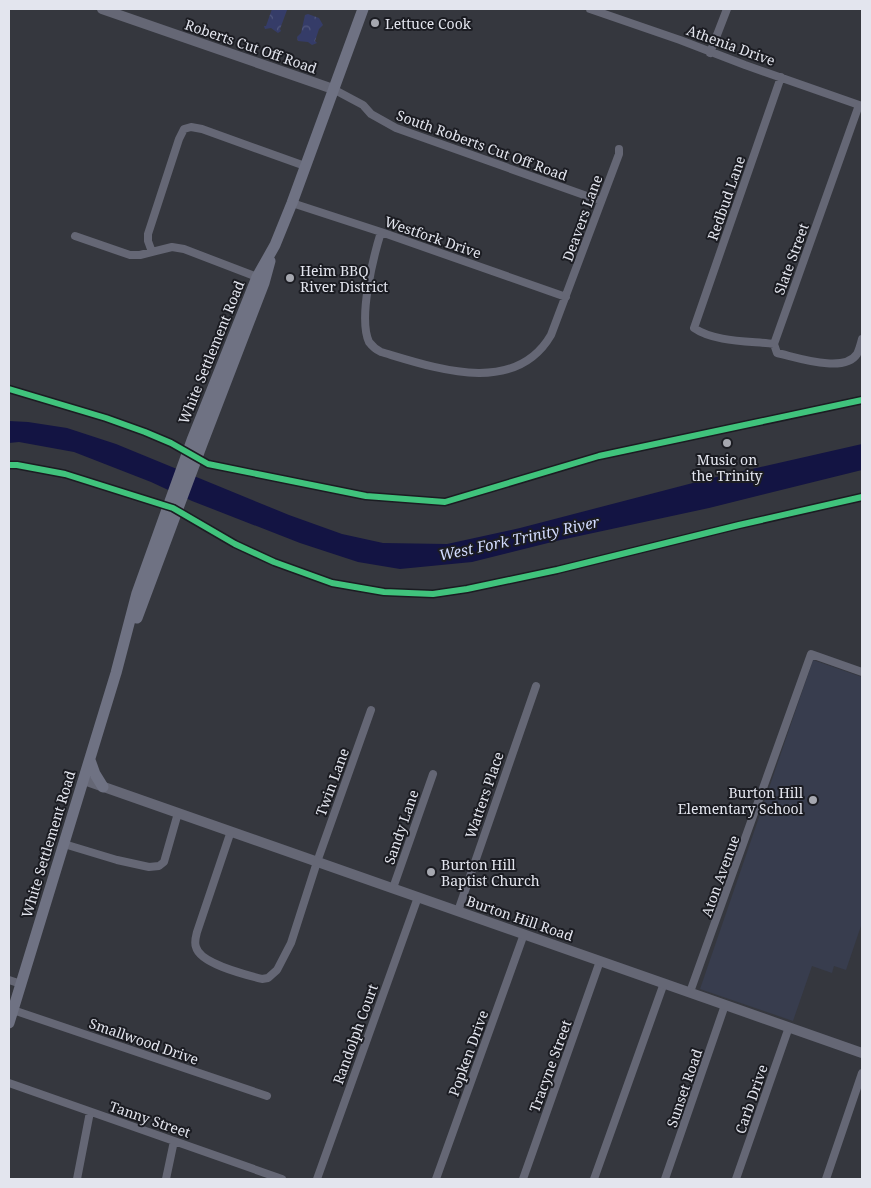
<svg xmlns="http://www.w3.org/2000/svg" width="871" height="1188" viewBox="0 0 871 1188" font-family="'Noto Serif',serif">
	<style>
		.built { fill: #383d4e }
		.forest { fill: url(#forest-crowns) }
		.water { fill: #131443 }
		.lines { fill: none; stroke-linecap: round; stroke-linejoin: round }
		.minor { stroke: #656775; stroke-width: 8 }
		.tertiary { stroke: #656775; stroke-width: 10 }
		.secondary { stroke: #6f7283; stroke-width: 11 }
		.cycleway-casing { stroke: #1b1c22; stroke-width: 9 }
		.cycleway { stroke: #40c37c; stroke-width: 6 }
		.poi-dot { fill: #a6a8b0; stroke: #1b1c22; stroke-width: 2 }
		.labels { text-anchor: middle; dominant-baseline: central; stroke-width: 4; stroke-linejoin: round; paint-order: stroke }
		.poi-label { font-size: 14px; fill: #e3e5ee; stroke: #1b1c22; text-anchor: start }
		.street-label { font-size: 14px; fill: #e3e5ee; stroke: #1b1c22 }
		.water-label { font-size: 15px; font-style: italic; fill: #d2dbfe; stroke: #1b1c22 }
	</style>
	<defs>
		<pattern id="forest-crowns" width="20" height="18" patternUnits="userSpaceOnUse" patternTransform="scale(1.25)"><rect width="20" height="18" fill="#353c68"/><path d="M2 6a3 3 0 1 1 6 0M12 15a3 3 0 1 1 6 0" fill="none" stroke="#52587e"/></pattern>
	</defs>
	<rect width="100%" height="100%" fill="#35373e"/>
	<path class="built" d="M813,660L862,677V923L846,970L834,966L832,973L812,966L793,1021L700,989Z"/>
	<path class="forest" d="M272,9H288L289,10H287L280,29L281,31L278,33L271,28L265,29L264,26H266Z
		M308,14L319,18L323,25L319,29L315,41L317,43L312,45L308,42L298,41L297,37L301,33L305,15Z"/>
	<path class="water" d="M9,421L28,422L67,428L116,444L289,515L342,534L383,543L447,544L520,528L712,478L862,444V470L709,508L556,541L472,562L400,569L358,562L300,543L192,501L151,482L74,452L19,442L9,443Z"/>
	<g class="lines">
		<path class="minor" d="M590,9L680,40L745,65L862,106
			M710,53L727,9
			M781,77L694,328C714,342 749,341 774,344L859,105
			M333,89L363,105L371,114L396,128L601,201
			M292,203L381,232L566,297
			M381,232C373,258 358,318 369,342C372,346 377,350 381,352C435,368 515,397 551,335L619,154V149
			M75,236L130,255H140L172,247L184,249L257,277
			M152,252L148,241V234L179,139L184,129L191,127L202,129L305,166
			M774,344L777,353C796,357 844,374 857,354C859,350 861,343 862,339
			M231,831L197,932C196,936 194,942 196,947C200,964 247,975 262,979L268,978L277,970L291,943L317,862L371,710
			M64,844L117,860L149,867L159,866L164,862L178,813
			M393,888L433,774
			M458,911L536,686
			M9,980L21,984
			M690,992L811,654L862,672
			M13,1010L267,1096
			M9,1083L282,1179
			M77,1179L90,1112
			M166,1179L174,1141
			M317,1179L418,897
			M436,1179L524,934
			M523,1179L600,961
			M594,1179L664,983
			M665,1179L725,1005
			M736,1179L789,1027
			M826,1179L862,1073"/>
		<path class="tertiary" d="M102,9L333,89
			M84,780L862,1053"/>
		<path class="secondary" d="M137,618L202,444L264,283L270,261
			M90,760L95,774L103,787
			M9,1023L116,673L137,593L192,440L257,277L275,245L292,203L363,9"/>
		<defs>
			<path id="cycleway" d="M9,389L106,418L145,432L171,443L208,464L366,496L445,502L599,456L862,400
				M9,465H17L65,474L173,508L235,544L274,562L332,583L384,592L433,594L467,589L557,570L739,525L862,497"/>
		</defs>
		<use href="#cycleway" class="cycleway-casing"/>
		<use href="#cycleway" class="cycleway"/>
	</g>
	<g class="poi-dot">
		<circle cx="375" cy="23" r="5"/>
		<circle cx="290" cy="278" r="5"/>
		<circle cx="727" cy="443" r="5"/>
		<circle cx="813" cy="800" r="5"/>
		<circle cx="431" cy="872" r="5"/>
	</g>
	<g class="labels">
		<g class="poi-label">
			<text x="385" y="23">Lettuce Cook</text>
			<text x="300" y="270">Heim BBQ<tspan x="300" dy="16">River District</tspan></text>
			<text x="727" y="459" text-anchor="middle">Music on<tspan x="727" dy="16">the Trinity</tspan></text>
			<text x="803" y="792" text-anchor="end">Burton Hill<tspan x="803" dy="16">Elementary School</tspan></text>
			<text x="441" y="864">Burton Hill<tspan x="441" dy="16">Baptist Church</tspan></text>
		</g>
		<g class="street-label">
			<text transform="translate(731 45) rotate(20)">Athenia Drive</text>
			<text transform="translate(251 46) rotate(19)">Roberts Cut Off Road</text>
			<text transform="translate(482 145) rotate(20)">South Roberts Cut Off Road</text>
			<text transform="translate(726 198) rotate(-71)">Redbud Lane</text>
			<text transform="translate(582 218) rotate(-70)">Deavers Lane</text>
			<text transform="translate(433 237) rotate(19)">Westfork Drive</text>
			<text transform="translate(791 259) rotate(-70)">Slate Street</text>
			<text transform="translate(211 352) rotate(-68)">White Settlement Road</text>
			<text transform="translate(332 782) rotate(-70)">Twin Lane</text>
			<text transform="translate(484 795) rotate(-71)">Watters Place</text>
			<text transform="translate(401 827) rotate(-71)">Sandy Lane</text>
			<text transform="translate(48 844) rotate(-73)">White Settlement Road</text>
			<text transform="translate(720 876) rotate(-70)">Aton Avenue</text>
			<text transform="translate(520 918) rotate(19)">Burton Hill Road</text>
			<text transform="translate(355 1034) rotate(-70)">Randolph Court</text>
			<text transform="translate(144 1041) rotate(19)">Smallwood Drive</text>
			<text transform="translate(468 1053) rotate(-70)">Popken Drive</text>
			<text transform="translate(550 1066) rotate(-70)">Tracyne Street</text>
			<text transform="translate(684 1088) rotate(-71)">Sunset Road</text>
			<text transform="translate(751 1099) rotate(-71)">Carb Drive</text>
			<text transform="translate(150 1119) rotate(19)">Tanny Street</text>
		</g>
		<g class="water-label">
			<text transform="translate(519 538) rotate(-12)">West Fork Trinity River</text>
		</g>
	</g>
	<rect width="871" height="1188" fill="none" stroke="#e3e5ee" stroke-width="20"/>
</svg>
